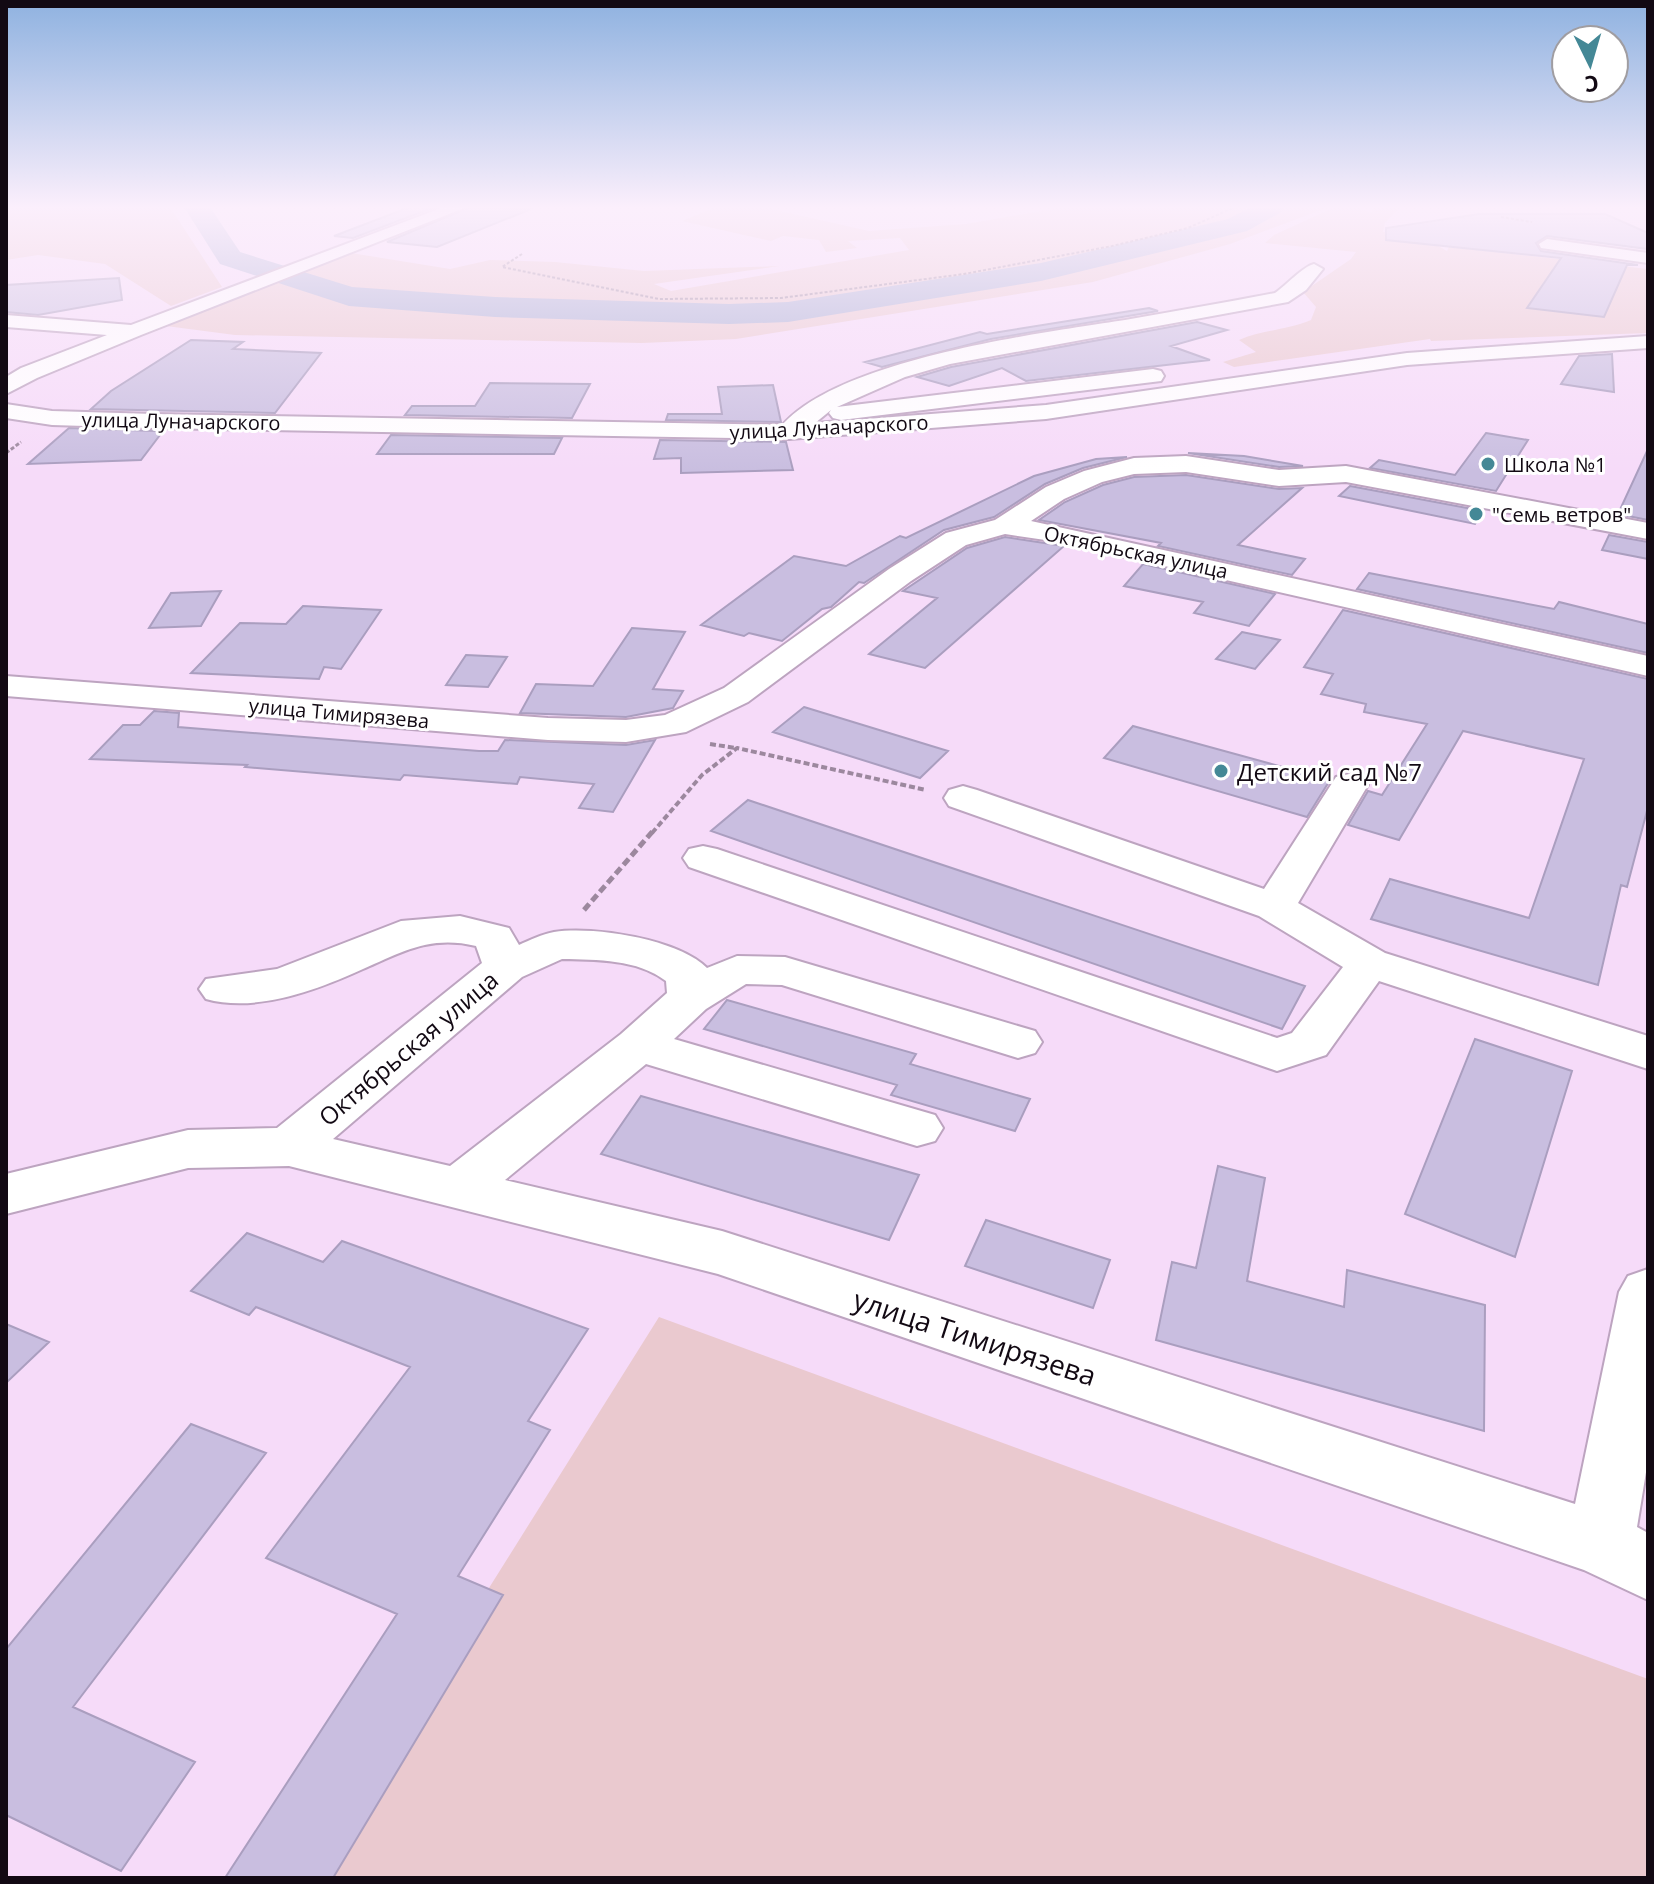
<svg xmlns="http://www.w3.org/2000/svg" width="1654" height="1884" viewBox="0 0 1654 1884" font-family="'Open Sans',sans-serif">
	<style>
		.green { fill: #eac9cf }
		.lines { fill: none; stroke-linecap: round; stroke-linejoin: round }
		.river { fill: #a9aed3; fill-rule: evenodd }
		.building { fill: #c9bee0; stroke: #aa9ebf; stroke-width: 2 }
		.minor-casing { stroke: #bda4c0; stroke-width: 4 }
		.major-casing { stroke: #bda4c0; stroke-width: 4 }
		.path-far3 { stroke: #9c889e; stroke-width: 2; stroke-dasharray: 3 2; stroke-linecap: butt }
		.path-far2 { stroke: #9c889e; stroke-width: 3; stroke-dasharray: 4 2; stroke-linecap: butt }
		.path-far1 { stroke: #9c889e; stroke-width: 4; stroke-dasharray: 6 3; stroke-linecap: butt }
		.path { stroke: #9c889e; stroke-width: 5; stroke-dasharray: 8 4; stroke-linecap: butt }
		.minor { fill: #fff; fill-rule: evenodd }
		.major { fill: #fff; fill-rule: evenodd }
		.poi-dot { fill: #448896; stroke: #fff; stroke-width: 3 }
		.labels { text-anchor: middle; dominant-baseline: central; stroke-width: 6; stroke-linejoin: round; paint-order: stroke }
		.far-street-label { font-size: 20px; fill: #120913; stroke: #fff }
		.far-poi-label { font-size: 20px; fill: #120913; stroke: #fff; text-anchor: start }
		.poi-label { font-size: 24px; fill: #120913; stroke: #fff; text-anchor: start }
		.street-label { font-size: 24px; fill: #120913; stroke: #fff }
		.near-street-label { font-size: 28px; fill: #120913; stroke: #fff }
	</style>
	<rect width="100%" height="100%" fill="#f6dbf9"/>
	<path class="green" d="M6,207H170L222,287L171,306L105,264L38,255L6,260Z
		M716,207H762L869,231L966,224L1065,207H1329L1230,244L1093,282L736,339L642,343L235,335L166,326L351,253L450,269L490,260L555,262L644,271L779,266L654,284L671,291L909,250L900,238L848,241L857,248L826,252L819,240L783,236L771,241L682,221Z
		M1335,207H1359L1370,213L1377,207H1400L1385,223L1383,232L1426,239L1447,251L1449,247L1648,269V333L1431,341L1430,339L1234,367L1223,362L1256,352L1239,340C1262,330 1287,330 1311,320L1316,307L1303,292L1351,259L1356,252L1265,243L1274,235Z
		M659,1317L1648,1679V1878H307Z"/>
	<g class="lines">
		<path class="river" d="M184,207H210L240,252L352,287L495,297L729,304L788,302L1041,263L1228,219L1251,207H1284L1280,213L1247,231L1041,281L788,322L729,324L495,317L349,306L220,264Z"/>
	</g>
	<path class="building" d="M410,207H435L353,238L334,236Z
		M470,207L531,209L437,247L387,242Z
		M1479,214H1605L1648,233V249L1547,236L1536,243L1541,251L1638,265H1627L1604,317L1527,308L1561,258L1386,240V228Z
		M119,278L122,300L38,315L6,312V285Z
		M1149,308L1158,311L991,339L882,367L865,362L980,332L987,334Z
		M1197,322L1227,330L1171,346L1210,360L1026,381L1002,368L949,386L917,377L951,367Z
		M191,340L243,342L233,349L321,353L275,413L91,409L111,391Z
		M1612,354L1614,392L1561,384L1579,356Z
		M490,383L590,384L572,418L405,415L412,406H475Z
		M773,385L781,422L666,420L668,414H722L718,387Z
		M69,428L154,431H163L141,460L28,464Z
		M1486,433L1528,440L1496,491L1370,468L1379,460L1455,475Z
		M391,435L562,438L554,454H377Z
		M660,440L786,442L793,470L681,473V458L654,459Z
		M1648,449V520L1618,514Z
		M1188,453L1244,456L1303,466L1279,467Z
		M1127,457L1083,468L1045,484L994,517L944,530L864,583L859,582L831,607L822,609L782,641L749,633L744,636L701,625L794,556L846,566L900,536L906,538L1034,476L1096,459Z
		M1186,475L1279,489L1302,488L1238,545L1305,559L1292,575L1158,546L1161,543L1039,520L1065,502L1103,485L1134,477Z
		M1350,486L1483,511L1475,524L1339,496Z
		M1609,535L1648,542V559L1602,550Z
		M1005,537L1064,546L925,668L869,654L937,598L903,591L967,548Z
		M1143,564L1275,594L1249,626L1194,613L1203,602L1124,586Z
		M1369,573L1554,609L1559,602L1648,624V653L1357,589Z
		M221,591L201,626L149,628L171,593Z
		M303,606L381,610L341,669L324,667L319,679L191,673L240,623L286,624Z
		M1343,610L1648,679V807L1627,887L1621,885L1598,985L1371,919L1390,879L1529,918L1584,759L1463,731L1399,840L1348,825L1368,791L1382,795L1427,724L1364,712L1366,704L1321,694L1333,674L1304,667Z
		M632,628L685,632L653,689L683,691L673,708L626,717L520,713L536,684L593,686Z
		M1242,632L1280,640L1255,669L1216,659Z
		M466,655L507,657L488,687L446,685Z
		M804,707L948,751L920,778L773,732Z
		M154,711L179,713L178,727L479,751H498L505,740L626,745L655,740L613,812L579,808L594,784L520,777L517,784L404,775L400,780L245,767L247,765L90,759L123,725H140Z
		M1133,726L1330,780L1307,817L1104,758Z
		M748,800L1305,986L1282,1029L711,831Z
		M727,1000L916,1054L910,1064L1030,1099L1015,1131L891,1095L897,1085L704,1029Z
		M1475,1039L1572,1071L1515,1257L1405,1214Z
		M641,1096L919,1175L889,1240L601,1154Z
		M1218,1166L1265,1178L1247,1281L1344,1307L1347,1270L1485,1305L1484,1431L1156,1340L1172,1262L1196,1268Z
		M986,1220L1110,1260L1093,1308L965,1266Z
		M247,1233L323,1262L342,1241L588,1329L528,1421L550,1430L458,1576L503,1595L333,1878H225L397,1614L266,1558L410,1367L256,1307L249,1315L191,1291Z
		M6,1324L49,1342L6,1383Z
		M191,1424L266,1453L73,1707L195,1762L121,1871L6,1815V1649Z"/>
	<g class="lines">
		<defs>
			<path id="minor" d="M1547,239L1648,253V263L1541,248L1539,244Z
				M1314,264L1323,269L1306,290L1288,302L950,364L905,377L837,407L1153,369L1161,371L1164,376L1161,381L841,420L833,418L829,413L831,410L798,437H780L777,432C827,360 1041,333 1125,320C1175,311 1225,303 1275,293C1287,285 1302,267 1314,264Z
				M1186,456L1279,470L1346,466L1648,523V539L1346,482L1279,486L1186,472L1134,474L1102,482L1064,499L1031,521L1648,656V676L1059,542L1005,534L966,545L911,581L748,702L686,732L626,742L548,740L6,696V676L548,718L626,720L665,715L724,688L889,569L946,533L995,520L1046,487L1084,471L1134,458Z
				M1349,774L1362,777L1368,785L1298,903L1385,953L1648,1036V1069L1379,981L1326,1055L1277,1071L689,867L683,858L689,849L703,846L717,849L1277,1038L1292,1033L1343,967L1259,916L949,806L944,798L949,790L963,786L977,790L1264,889L1336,777Z
				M460,916L509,928L519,945C530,940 542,934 554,932C594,926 678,939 707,968L737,956L785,957L1035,1031L1042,1042L1035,1053L1018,1058L782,985L746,984L706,1009L674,1039L935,1115L943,1128L935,1141L917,1146L646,1064L505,1180L722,1231L1575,1504L1619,1292L1628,1276L1648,1269V1460L1637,1527L1648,1533V1600L1584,1570L718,1274L289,1166L188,1168L6,1214V1174L188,1130L277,1128L482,963L476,946C430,935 402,952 363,969C317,990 256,1013 206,999L199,989L206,979L277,969L401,921ZM562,959C598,960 637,959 666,981L667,993L621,1034L450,1166L333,1139L522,977Z"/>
			<path id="major" d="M444,207H467L141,335L37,378L6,394V377L21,368L107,335L6,327V315L131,325Z
				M1648,336V348L1407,365L1046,419L789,439L154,428L52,425L6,418V404L52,411L154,414L789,425L1046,405L1407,353Z"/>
		</defs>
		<use href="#minor" class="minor-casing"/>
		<use href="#major" class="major-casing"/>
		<path class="path-far3" d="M1501,217L1532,222
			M522,254L502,267L659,299L781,298L964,274L1112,246L1188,228L1235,207"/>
		<path class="path-far2" d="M6,453L21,442"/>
		<path class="path-far1" d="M710,744L736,748
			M652,833L702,775L737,748L926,790"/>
		<path class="path" d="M584,910L653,831"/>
		<use href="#minor" class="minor"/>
		<use href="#major" class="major"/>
	</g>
	<linearGradient id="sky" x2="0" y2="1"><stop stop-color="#8fb2e0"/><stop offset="0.44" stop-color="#fbeffc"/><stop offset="1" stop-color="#fbeffc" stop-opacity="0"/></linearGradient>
	<rect width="1654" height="471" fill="url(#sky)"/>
	<g class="poi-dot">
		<circle cx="1488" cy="464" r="8"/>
		<circle cx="1476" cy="514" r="8"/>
		<circle cx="1221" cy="771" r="8"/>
	</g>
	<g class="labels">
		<g class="far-street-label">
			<text transform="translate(181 421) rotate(1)">улица Луначарского</text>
			<text transform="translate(829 427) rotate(-3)">улица Луначарского</text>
			<text transform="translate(1136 552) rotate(12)">Октябрьская улица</text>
			<text transform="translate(339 713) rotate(5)">улица Тимирязева</text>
		</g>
		<g class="far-poi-label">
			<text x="1504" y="464">Школа №1</text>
			<text x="1492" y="514">"Семь ветров"</text>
		</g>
		<g class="poi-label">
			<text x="1237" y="771">Детский сад №7</text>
		</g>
		<g class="street-label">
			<text transform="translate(408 1048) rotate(-40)">Октябрьская улица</text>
		</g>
		<g class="near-street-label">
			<text transform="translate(975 1337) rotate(18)">улица Тимирязева</text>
		</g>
	</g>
	<rect width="1654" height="1884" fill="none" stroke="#120913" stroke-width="16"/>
	<g transform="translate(1590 64) rotate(175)"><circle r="38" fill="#ffffff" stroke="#a09da1" stroke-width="2"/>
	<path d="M0-6L14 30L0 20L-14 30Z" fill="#448896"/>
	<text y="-12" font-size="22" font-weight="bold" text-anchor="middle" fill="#120913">С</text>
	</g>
</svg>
